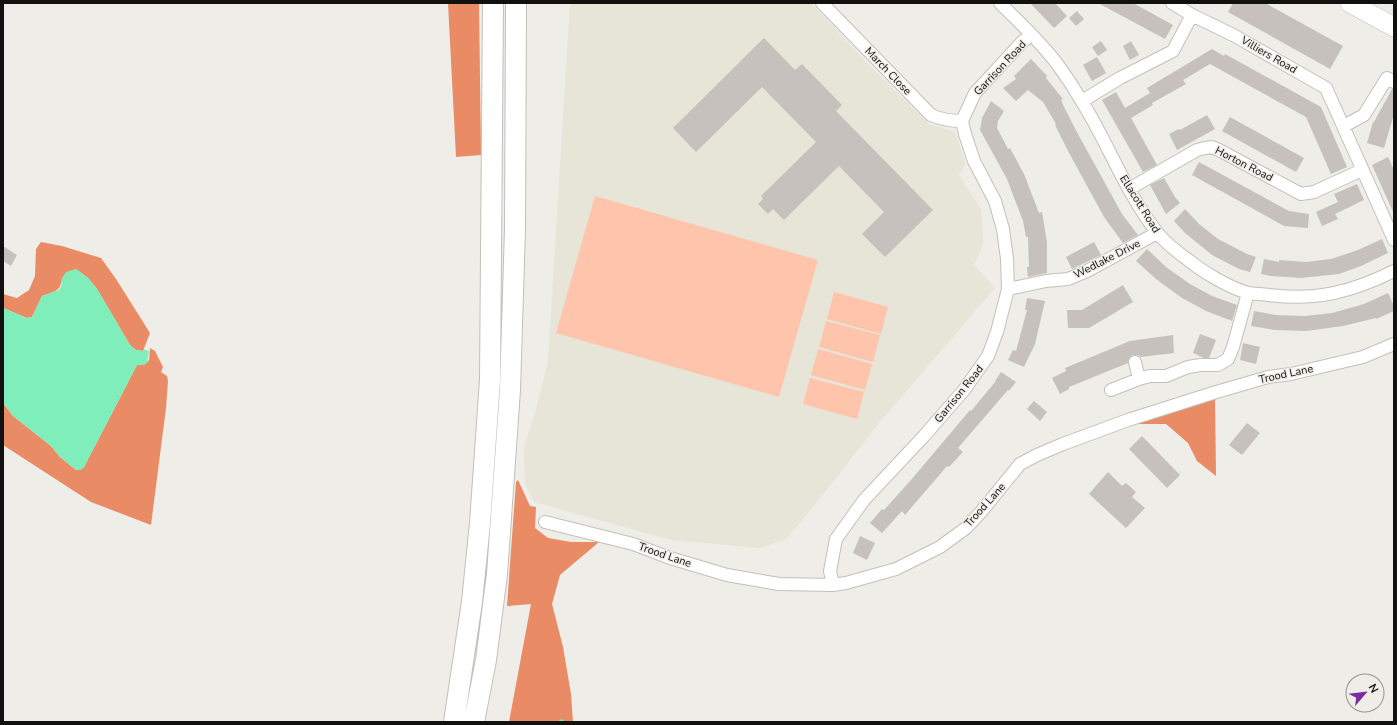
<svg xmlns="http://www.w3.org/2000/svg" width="1397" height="725" viewBox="0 0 1397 725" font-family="'Nunito Sans',sans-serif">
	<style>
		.built { fill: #e6e5d7 }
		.green { fill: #ffc4ac }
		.forest { fill: #e98b64 }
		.water { fill: #80eeba }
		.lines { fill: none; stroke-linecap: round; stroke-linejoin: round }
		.stream { stroke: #80eeba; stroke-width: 3.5 }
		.building { fill: #c6c1bc }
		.minor-casing { stroke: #c1c0ba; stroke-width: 14 }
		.primary-casing { stroke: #c1c0ba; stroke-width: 20 }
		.trunk-casing { stroke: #c1c0ba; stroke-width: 22 }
		.minor { stroke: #fff; stroke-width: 12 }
		.primary { stroke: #fff; stroke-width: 19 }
		.trunk { stroke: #fff; stroke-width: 20 }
		.labels { text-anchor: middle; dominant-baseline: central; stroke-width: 3; stroke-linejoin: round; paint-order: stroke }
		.street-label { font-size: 11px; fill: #11110f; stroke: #eeede7 }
	</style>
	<rect width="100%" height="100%" fill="#eeede7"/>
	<path class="built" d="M570,3H811L870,66L929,124L955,132L966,164L959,175L981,209L983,245L974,265L995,288L874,429L822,496L786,539L760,548L671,540L534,502L525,484L524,447L535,413L548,362Z"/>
	<path class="green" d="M595,196L818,260L779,397L556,333Z
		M834,292L888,307L881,334L827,319Z
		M826,321L880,335L873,362L819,347Z
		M818,349L872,364L865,390L811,375Z
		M810,378L864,392L857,419L803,404Z"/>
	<path class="forest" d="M448,3H479L481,155L456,157Z
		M41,242L62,246L101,258L116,279L150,333L143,351L136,350L130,345L97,289L88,278L76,269L62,278C61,292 53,292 42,296L32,317L27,318L3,308V294L17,298L29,290L35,276L36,249Z
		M150,348L155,351L163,367L161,372L167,376L168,381L166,408L151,525L91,502L3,445V403L13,416L51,446L60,457L76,470H80L84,467L137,365H144L149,360Z
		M1215,398L1216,476L1197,461L1188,443L1166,424H1135Z
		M518,480L530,506L536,507L535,528L548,538L571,542H599L560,575L552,604L563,647L571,694L573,722H509L531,604L507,606L516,482Z"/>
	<path class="water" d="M76,269L88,278L97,289L130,345L136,350L143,351V349L149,351L147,363L144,365H137L84,467L80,470H76L60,457L51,446L13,416L3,403V308L27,318L32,317L42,296L59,290L62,284V278L66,272Z"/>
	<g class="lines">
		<path class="stream" d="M561,721L563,722"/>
	</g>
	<path class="building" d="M1030,3H1055L1067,16L1054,28Z
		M1098,3H1133L1173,25L1165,39Z
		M1233,3H1265L1343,46L1330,69L1228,12Z
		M1077,11L1084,19L1076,26L1069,18Z
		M764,38L795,70L802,64L842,105L836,111L933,210L885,257L862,234L884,212L839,166L784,220L773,209L768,214L758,204L763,199L761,196L816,142L762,87L696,152L673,128Z
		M1101,41L1107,50L1098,56L1092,47Z
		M1131,41L1139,55L1130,60L1123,46Z
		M1212,49L1224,56L1225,54L1321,107L1347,167L1331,174L1306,117L1210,64L1183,80L1186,84L1152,103L1153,105L1131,118L1157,165L1143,172L1102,100L1116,92L1125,108L1150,93L1147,88Z
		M1097,57L1106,73L1092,81L1083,65Z
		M1031,59L1047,76L1046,78L1063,99L1061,100L1064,107L1079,136L1122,214L1138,235L1123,243L1104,217L1068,151L1055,125L1056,124L1043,102L1028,90L1016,101L1003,88L1016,79L1014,76Z
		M1392,89H1394V114L1384,148L1367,143L1373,122H1374Z
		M991,101L1004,111L998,121L997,128L1008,149L1010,148L1024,174L1039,213L1042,212L1047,242V273L1028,277L1027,267H1029L1028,237H1026L1023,221L1007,179L980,130L982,118Z
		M1207,115L1215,129L1177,150L1169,134L1179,129L1180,130Z
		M1230,117L1304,158L1296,172L1222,131Z
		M1388,157L1394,170V214L1372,165Z
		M1199,162L1289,211L1309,214L1308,228L1284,226L1192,175Z
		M1164,178L1175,197L1180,203L1166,214L1150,185Z
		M1357,184L1364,200L1335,214L1338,219L1322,226L1316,212L1338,202L1334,194Z
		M1185,209L1199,224L1218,239L1247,254L1256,257L1250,272L1239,269L1212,255L1185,233L1174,221Z
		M1382,239L1388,253L1361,266L1339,274L1301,278L1271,276L1261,274L1264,259L1279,262V260L1306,262L1331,259L1358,250Z
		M1094,242L1101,255L1072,269L1066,257Z
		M3,246L17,255L11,266L3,261Z
		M1147,249L1166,267L1190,284L1212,296L1237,305L1232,321L1206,311L1182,298L1156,279L1136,261Z
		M1123,285L1133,302L1089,328H1068L1067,310H1082Z
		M1388,293L1394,306V311L1376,319V318L1343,326L1306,331L1275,330L1251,326L1254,311L1276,315L1305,316L1332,313L1364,304Z
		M1027,298L1045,301L1035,344L1024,367L1008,360L1013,350L1016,351L1027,310H1025Z
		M1200,334L1216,340L1209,358H1204L1193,353Z
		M1173,335L1174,353L1141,357L1138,355H1133L1130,357L1128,363L1069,387V389L1060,394L1052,378L1066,371L1065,368L1130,341Z
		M1243,343L1260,347L1256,364L1240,360Z
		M1001,372L1016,382L1009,391L1008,390L958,448L963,452L949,467L947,466L905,515L902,511L882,533L870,523L882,509L884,510L911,480L970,410L971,411L996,381H995Z
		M1034,401L1047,412L1040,421L1027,409Z
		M1247,423L1260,433L1242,455L1229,445Z
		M1142,436L1180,475L1167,488L1129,449Z
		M1108,472L1122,486L1126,483L1136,492L1132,497L1145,508L1126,528L1089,494Z
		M860,536L875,543L867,560L853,553Z"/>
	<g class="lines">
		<defs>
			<path id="minor" d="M822,3L931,115C942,120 951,121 962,121
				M1000,3C1020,23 1041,42 1058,65C1066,76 1074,88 1081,100C1108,143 1125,191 1156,231C1164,242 1176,251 1187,259C1203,272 1228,287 1248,293C1254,294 1262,294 1269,295C1316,301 1352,292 1394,271
				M1172,3L1192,15
				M1082,101L1120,78L1173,51L1192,15L1235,36L1326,88L1394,240
				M1344,126L1364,115L1387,78L1394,82
				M1129,189L1197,150L1205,148L1212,147L1219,150L1301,194L1314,192L1362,170
				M1008,289L1046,281L1068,279L1087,271L1157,233
				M1135,362L1139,379
				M1111,390L1139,379L1150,376H1166L1188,367L1201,365H1218L1228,359L1233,347L1248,293
				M545,522L633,544L670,558L727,575L779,584L833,585L846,583L896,569L940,547L966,528L981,512L1020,464L1037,455L1063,444L1128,420L1213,393L1268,377L1291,374L1363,357L1394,344
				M833,585L830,571L836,539L864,500L924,436L964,390L988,356L997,332L1008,289L1007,259L1003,229L995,201L974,161L965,134L962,121L975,93L1022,42L1031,35"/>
			<path id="primary" d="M1350,3L1394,27"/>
			<path id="trunk" d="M454,722L472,602L480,523L490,380L493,3
				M474,722L486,660L497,574L510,390L515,229L516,3"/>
		</defs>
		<use href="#minor" class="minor-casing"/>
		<use href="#primary" class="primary-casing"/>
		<use href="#trunk" class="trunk-casing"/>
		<use href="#minor" class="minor"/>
		<use href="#primary" class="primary"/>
		<use href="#trunk" class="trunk"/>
	</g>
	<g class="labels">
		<g class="street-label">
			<text transform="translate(1269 55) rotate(30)">Villiers Road</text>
			<text transform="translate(1000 68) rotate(-47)">Garrison Road</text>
			<text transform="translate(888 71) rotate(46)">March Close</text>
			<text transform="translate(1244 164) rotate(27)">Horton Road</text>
			<text transform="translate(1140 204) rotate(58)">Ellacott Road</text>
			<text transform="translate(1107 259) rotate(-27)">Wedlake Drive</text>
			<text transform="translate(1286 374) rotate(-12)">Trood Lane</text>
			<text transform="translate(959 394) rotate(-51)">Garrison Road</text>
			<text transform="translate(985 505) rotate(-48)">Trood Lane</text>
			<text transform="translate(665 555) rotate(19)">Trood Lane</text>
		</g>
	</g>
	<rect width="1397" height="725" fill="none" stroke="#11110f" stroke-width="8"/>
	<g transform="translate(1365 693) rotate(62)"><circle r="19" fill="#eeede7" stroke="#969591"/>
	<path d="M0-3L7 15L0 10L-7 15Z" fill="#7c2d9e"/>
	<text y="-6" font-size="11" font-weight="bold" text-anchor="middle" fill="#11110f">N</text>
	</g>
</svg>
